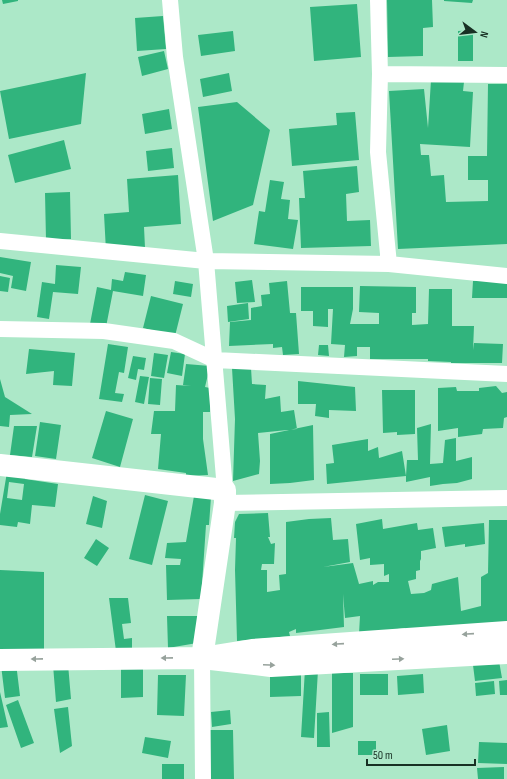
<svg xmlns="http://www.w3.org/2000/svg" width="507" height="779" viewBox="0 0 507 779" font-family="'Sofia Sans Condensed',sans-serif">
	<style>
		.building { fill: #31b47d; fill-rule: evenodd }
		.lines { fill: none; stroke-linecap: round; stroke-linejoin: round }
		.street { stroke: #fff; stroke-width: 16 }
		.secondary { stroke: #fff; stroke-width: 22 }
		.oneway { fill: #97a29c }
	</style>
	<rect width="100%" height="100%" fill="#ace8c8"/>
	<path class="building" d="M2,0H18V1L3,4Z
		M387,0H432L433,27L423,28V56L388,57Z
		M444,0H473L472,3L444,1Z
		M357,4L361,57L314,61L310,7Z
		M163,16L166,49L137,51L135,18Z
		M473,30V61H458V31Z
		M233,31L235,51L201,56L198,35Z
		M164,51L168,69L142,76L138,57Z
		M86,73L81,124L9,139L0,91Z
		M229,73L232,91L203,97L200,79Z
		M431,80L464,82L463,91L473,92L470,147L420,144L421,155H429L431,176L444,175L446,202L488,201V180H468V156H487L488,84H507V244L398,249L389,91L424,89L428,128Z
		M237,102L270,130L253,205L213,221L198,107Z
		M169,109L172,129L145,134L142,114Z
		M355,112L359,160L292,166L289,129L337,125L336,113Z
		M64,140L71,169L15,183L8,155Z
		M172,148L174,168L148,171L146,151Z
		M357,166L359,192L346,194L347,221L370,220L371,246L301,248L299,198H305L303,171Z
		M178,175L181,224L144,227L145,248L106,251L104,214L129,212L127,179Z
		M270,180L284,182L281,199L290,200L288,219L298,220L293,249L254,244L259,211L265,212Z
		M70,192L71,239L46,240L45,193Z
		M0,257L31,262L26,291L11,288L13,276L0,273Z
		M56,265L81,267L78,294L53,292L49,319L37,317L42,282L55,284Z
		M125,272L146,275L143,296L113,291L106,327L90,324L97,287L111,290L112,279L123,281Z
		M0,276L10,278L8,292L0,291Z
		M252,280L255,302L237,303L235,282Z
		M175,281L193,284L191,297L173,294Z
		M287,281L290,313H296L299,354L283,355L282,347L273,348V344L229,346L230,322L251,320V308L262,306L261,295L270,294L269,283Z
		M473,281H507V298H472Z
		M360,286L416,287V313H412V325L428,324L429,289H452V326H474L473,350L474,343L503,344L502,363H451V362L428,361V359H370V347H357V356L344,357L345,345L331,344L333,309H328V327L313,326V311H301V287H353V309L350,324H379V313L359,312Z
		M151,296L183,304L175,336L143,328Z
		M248,303L249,319L228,322L227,306Z
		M108,344L128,347L124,373L119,372L115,393L124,394L122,402L99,399Z
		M319,345H328L329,356L318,355Z
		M29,349L75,353L72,386L53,385L54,371L26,374Z
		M171,352L185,354L182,376L167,373Z
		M154,353L168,355L164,378L151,376Z
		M133,356L146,358L144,370L138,369L136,380L128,378Z
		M186,364L210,366L205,387L210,388V412H203V439L208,475L186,476V473L158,469L161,434H151L154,411H175L176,385L191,386L183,385Z
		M232,368H251L252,384L266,385L265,399L280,396L281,412L294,410L297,429L258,433L260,461L259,474L233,481L235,419Z
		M140,376L149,377L144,404L135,402Z
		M150,378L162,379L160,405L148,404Z
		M0,379L5,397L32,414L10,415L9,427L0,426Z
		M298,381L355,387L356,411L329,410V418L315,416L316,404H298Z
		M496,386L502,393L507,392V417L504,418L503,428L483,429L482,434L458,437V428L438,431V388L456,387L457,391H479V388Z
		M382,390H415V434L397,435V432L383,433Z
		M106,411L133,419L120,467L92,458Z
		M40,422L61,425L56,459L35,456Z
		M431,424L430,464L443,463L445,440L456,438V461L472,457V479L457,483L443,484L430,486V477L406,482V476L327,484L326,464L334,463L332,445L368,439V451L378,447L379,458L402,451L406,476L407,460H418L417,428Z
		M313,425L314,480L290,483L270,484V434Z
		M14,426H37L32,457L10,455Z
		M7,472L25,475V479L58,484L55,507L32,505L30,524L18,522L17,527L0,525V514ZM9,482L24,484L22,500L7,498Z
		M145,495L168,501L152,565L129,559Z
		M93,496L107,501L102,528L86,524Z
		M194,496L211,497L209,525H206L201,599L167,600L166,565H180L181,559L165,558L167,543L186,542Z
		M268,513L270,537H268L271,544L275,543L274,564H262L261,570H267V592L280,590L279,575L286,574V522L309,519L331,518L333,540L348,539L350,562L323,567L353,563L359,584L373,581V585L378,582H389V574L384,576V564L370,565V558L360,560L356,524L382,519L383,529L417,523L418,530L433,528L436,548L421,551V559L420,561V570L416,571V579L408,581L411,594L424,593L431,590L432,584L458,577L461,611L481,606V577L488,573L489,520H507V622L406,632L405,628L359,634L360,616L345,618L343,594L344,627L296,633V629L289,632L290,636L237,641L235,570L236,538H234L235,522L239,514Z
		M484,523L485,544L465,547V544L445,547L442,527Z
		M96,539L109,548L97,566L84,558Z
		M0,570L44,572V652H0Z
		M109,598H128L131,623L122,624L124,639L132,638V649L116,651Z
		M167,616H199L197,643L168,648Z
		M499,661L502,678L475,681L473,665Z
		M16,663L20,696L5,698L1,665Z
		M68,664L71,699L56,702L53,665Z
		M121,667H143V697L121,698Z
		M301,669V696L270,697V670Z
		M305,669L318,670L314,738L301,737Z
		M332,673H353V727L332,733Z
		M360,674H388V695H360Z
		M423,674L424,693L398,695L397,676Z
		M158,675H186L184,716L157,715Z
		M507,680V695H500L499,681Z
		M494,681L495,694L476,696L475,683Z
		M0,692L8,727L0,728Z
		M18,700L34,743L21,748L6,705Z
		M68,707L72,746L60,753L54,709Z
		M230,710L231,724L212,727L211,712Z
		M329,712L330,747H317V713Z
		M447,725L450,751L426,755L422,729Z
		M206,730H233L234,779H207Z
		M145,737L171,741L168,758L142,753Z
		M358,741H376V755H358Z
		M479,742L507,743V764L478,763Z
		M162,764H184V779H162Z
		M504,767V779H478L477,768Z"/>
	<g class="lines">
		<path class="street" d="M170,0L175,57L206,261L225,490
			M378,0L380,74L378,152L389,264
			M380,74L507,75
			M0,241L206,261L389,264L507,276
			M0,329L104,331L174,341L215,360L507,374
			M225,503L507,498
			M202,658L203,779"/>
		<path class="secondary" d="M0,465L225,490V503L202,658L271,666L507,653
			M0,660L202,658L252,650L507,632"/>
	</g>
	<defs><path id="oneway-solid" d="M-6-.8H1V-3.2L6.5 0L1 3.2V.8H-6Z"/></defs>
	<g class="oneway">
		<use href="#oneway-solid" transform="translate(468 634) rotate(176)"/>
		<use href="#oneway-solid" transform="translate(338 644) rotate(176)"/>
		<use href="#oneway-solid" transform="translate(167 658) rotate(179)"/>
		<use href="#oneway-solid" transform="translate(37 659) rotate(179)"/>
		<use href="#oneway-solid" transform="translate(398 659) rotate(-3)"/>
		<use href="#oneway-solid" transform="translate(269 665) rotate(3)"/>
	</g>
	<g transform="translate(475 32) rotate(105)" stroke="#ace8c8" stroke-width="3" paint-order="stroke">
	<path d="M0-3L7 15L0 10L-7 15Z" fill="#183024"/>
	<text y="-6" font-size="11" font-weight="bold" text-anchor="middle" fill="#183024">N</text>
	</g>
	<path d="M367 759v6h108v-6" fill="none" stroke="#183024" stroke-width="2"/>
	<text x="373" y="759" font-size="12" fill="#183024" stroke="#ace8c8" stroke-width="3" paint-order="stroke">50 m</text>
</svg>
